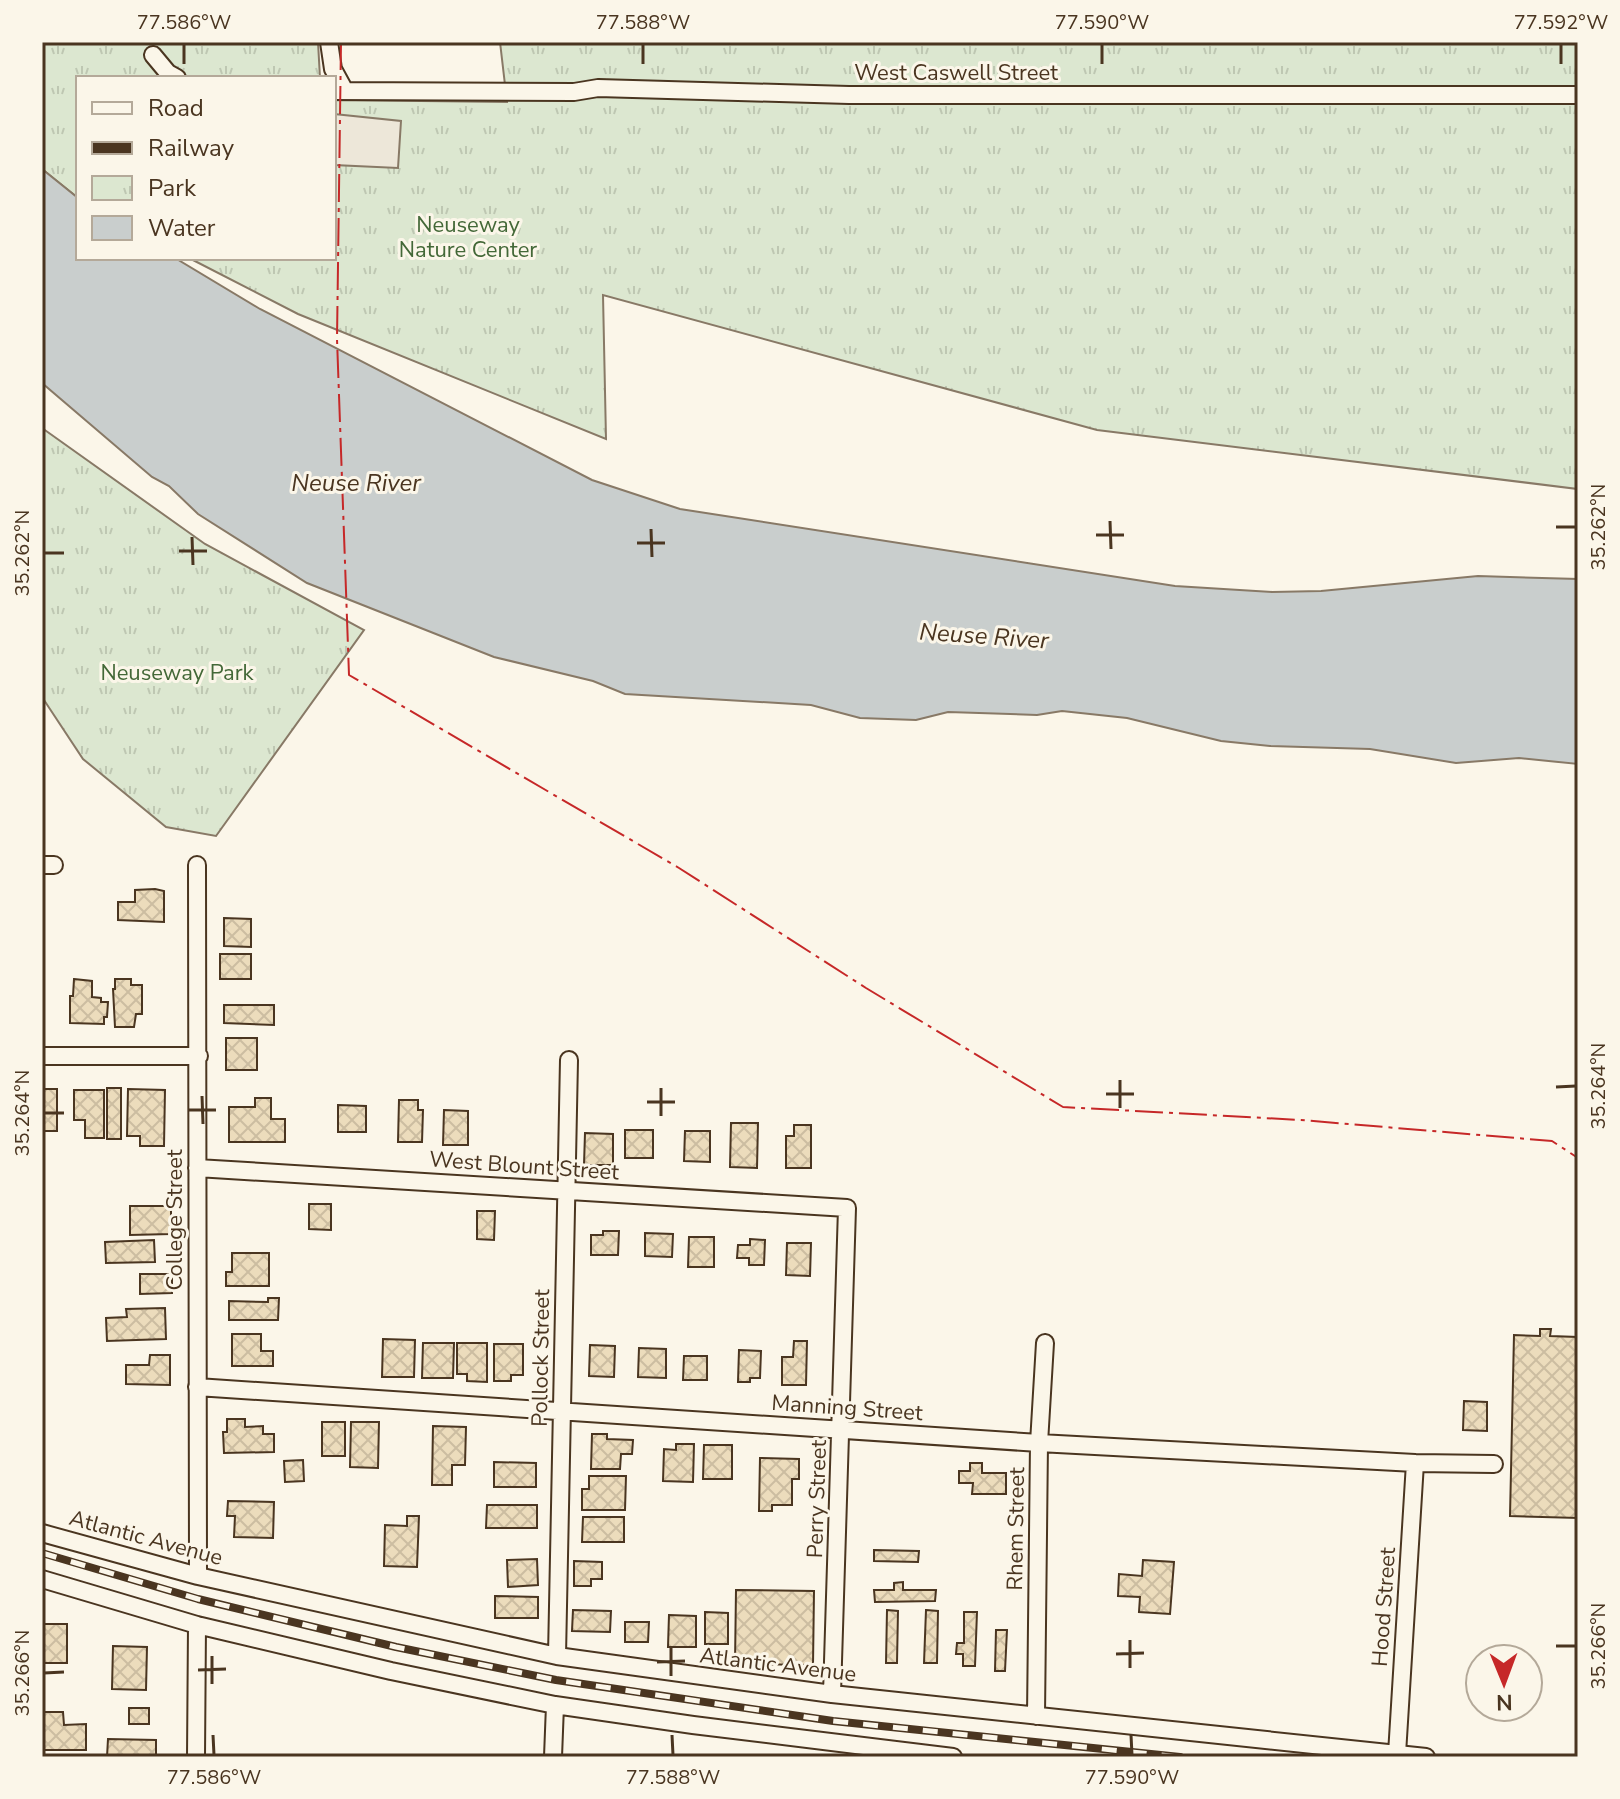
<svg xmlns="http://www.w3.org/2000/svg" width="1620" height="1799" viewBox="0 0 1620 1799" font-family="'Nunito Sans',sans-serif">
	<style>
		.park { fill: url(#park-tufts); stroke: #887966; stroke-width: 2 }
		.parking { fill: #ede7d9; stroke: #887966; stroke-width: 2 }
		.water { fill: #c9cecd; stroke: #887966; stroke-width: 2 }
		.building { fill: url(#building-cross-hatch); stroke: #4a3520; stroke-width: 2 }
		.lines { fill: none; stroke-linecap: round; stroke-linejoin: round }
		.street-casing { stroke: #4a3520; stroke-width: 20 }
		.street { stroke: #fbf6e9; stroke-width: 16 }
		.rail-casing { stroke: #4a3520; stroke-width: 8 }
		.rail { stroke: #fbf6e9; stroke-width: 5; stroke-dasharray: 15; stroke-linecap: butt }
		.power { stroke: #c62828; stroke-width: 2; stroke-dasharray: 28 6 4 6; stroke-linecap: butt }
		.ticks { fill: none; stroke: #4a3520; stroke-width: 3 }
		.labels { text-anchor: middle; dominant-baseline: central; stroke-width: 6; stroke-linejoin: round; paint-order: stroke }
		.street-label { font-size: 22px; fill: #4a3520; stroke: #fbf6e9 }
		.park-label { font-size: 22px; fill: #436837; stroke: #fbf6e9 }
		.water-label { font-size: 24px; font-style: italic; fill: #4a3520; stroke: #fbf6e9 }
		.neatline { fill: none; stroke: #4a3520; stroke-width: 3 }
		.ticks-label { font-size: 20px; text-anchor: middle; fill: #4a3520 }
	</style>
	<defs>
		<pattern id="park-tufts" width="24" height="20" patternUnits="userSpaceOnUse" patternTransform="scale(2)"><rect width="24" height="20" fill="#dce7d0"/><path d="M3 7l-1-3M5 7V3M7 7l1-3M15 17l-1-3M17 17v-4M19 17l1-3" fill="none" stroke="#bec7b2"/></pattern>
		<pattern id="building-cross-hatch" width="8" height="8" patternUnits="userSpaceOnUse" patternTransform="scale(2)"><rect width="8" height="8" fill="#ecdcbc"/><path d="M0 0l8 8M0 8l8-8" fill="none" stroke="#ccbda1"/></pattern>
	</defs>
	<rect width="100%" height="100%" fill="#fbf6e9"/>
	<path class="park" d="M42,42H318L320,78H78V198L42,169Z
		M500,42H1578V489L1097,430L603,295L606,439L298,314L189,258H334V100L507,102Z
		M42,428L205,544L364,630L216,836L166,827L83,759L42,697Z"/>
	<path class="parking" d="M334,114L401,121L398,168L334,165Z"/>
	<path class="water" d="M42,169L78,198V258H175L260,309L592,480L680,509L1175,586L1272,592L1321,591L1478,576L1578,579V764L1519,758L1456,763L1370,749L1270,746L1221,741L1127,718L1062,711L1037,715L948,712L916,720L860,718L811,705L625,694L593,681L494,657L307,583L198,514L169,486L152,477L42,383Z"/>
	<path class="building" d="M155,889L164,891V922L118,920V902H135V890Z
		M224,918L251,919V947L224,946Z
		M220,954H251V979H220Z
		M74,979L92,981V997L101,998V1002H108L107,1017H104V1024L70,1023V996H73Z
		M115,979H131V985H142V1014H136L134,1027H115L113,989H115Z
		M224,1005H274V1025L224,1023Z
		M226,1038H257V1070H226Z
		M107,1088H121V1139H107Z
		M42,1089H57V1131H42Z
		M128,1089L165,1090L164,1146H140V1136H127Z
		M74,1090H104V1138H85V1120H74Z
		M255,1098H271V1119H285V1142H229V1107H255Z
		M399,1100H418V1110H423L422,1142H398Z
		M338,1105L366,1106V1132H338Z
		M444,1110L468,1111V1145H443Z
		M731,1123H758L757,1168L730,1167Z
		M794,1125H811V1168H786V1136H794Z
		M625,1130H653V1158H625Z
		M685,1131H710V1162L684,1161Z
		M585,1133L613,1134V1165H584Z
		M309,1204H331V1230L309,1229Z
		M130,1206H171V1234L130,1235Z
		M477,1211H495L494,1240L477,1239Z
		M603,1231H619L618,1255H591V1235H603Z
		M645,1233L673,1234L672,1257L645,1256Z
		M689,1237H714V1267H688Z
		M750,1239L765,1240L764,1265H749V1258H737L738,1245H750Z
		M154,1240L155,1262L106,1263L105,1242Z
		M787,1243H811L810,1276L786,1275Z
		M232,1253H269V1286H226V1272H232Z
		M140,1274H172V1293L140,1294Z
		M268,1298H279L278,1320H229V1301L268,1302Z
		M165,1308L166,1339L107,1341L106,1318L127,1317L126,1309Z
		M1540,1329H1551L1550,1336L1578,1337V1518L1510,1516L1514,1335L1540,1336Z
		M232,1334H261V1351H273V1366H232Z
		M383,1339L415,1340L414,1377H382Z
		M794,1341H807L806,1385H782V1357H793Z
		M423,1343H454L453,1378H422Z
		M457,1343H487V1382L467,1381V1374H457Z
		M494,1344H523V1375H511V1381H494Z
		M590,1345L615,1346L614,1377L589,1376Z
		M639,1348L666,1349V1378L638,1377Z
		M739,1350L761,1351L760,1378H750V1382H738Z
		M150,1355H170V1385L126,1384V1365H149Z
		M684,1356H707V1380H683Z
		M1464,1401L1487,1402V1431L1463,1430Z
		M227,1419H245V1427L263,1426V1434H274V1452L224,1453L223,1432H227Z
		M322,1422H345V1456H322Z
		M351,1422H379L378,1468L350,1467Z
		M433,1426L466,1427L465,1465H452V1485H432Z
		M592,1434H607V1439L633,1440L632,1454H621L620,1469H591Z
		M676,1444H694L693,1482L663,1481L664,1449L676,1450Z
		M704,1445H732V1479H703Z
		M760,1458L799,1459V1479H792V1505H772V1511H759Z
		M303,1460L304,1481L285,1482L284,1461Z
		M494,1462L536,1463V1487H494Z
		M970,1463H982V1473H1006V1494H972L973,1483H959V1471H970Z
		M589,1476H626L625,1510H582V1489H589Z
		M228,1501L274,1502L273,1538L234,1537L235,1516H227Z
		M487,1505H537V1528H486Z
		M407,1516H419L417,1567L384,1566L385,1525L407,1526Z
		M583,1517H624V1542H582Z
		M874,1550L919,1551L918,1562L874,1561Z
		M537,1559L538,1585L508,1587L507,1560Z
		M1143,1560L1174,1562L1170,1614L1139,1612L1140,1597L1118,1596L1119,1574L1142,1576Z
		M574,1561L602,1562V1579H591V1586H574Z
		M903,1582V1590H936L935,1601L875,1602L874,1590H894V1583Z
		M736,1590L814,1591L813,1665L735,1664Z
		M495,1596L538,1597V1618H495Z
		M573,1610L611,1611L610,1632L572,1631Z
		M887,1610L898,1611L897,1663H886Z
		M926,1610L938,1611L937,1663H924Z
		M705,1612L728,1613V1644H705Z
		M964,1612H977L975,1666H963V1654H956L957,1643H964Z
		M669,1615L696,1616V1647H668Z
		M625,1622H649L648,1642H625Z
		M42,1624H67V1663H42Z
		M996,1630H1007L1005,1671H995Z
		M113,1646L147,1647L146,1690L112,1689Z
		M129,1708H149V1724H129Z
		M42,1712H63L64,1725L86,1724V1750H42Z
		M108,1739L156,1740V1757H107Z"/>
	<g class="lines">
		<defs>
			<path id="street" d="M329,42L333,69L345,91
				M153,55L168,73L177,78
				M334,91L574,92L598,88L849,95H1578
				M42,865H54
				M197,865L198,1576
				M42,1056H199
				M197,1168L847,1208L832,1694
				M197,1387L1039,1443L1415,1463L1494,1464
				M42,1533L198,1576L557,1656L832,1694L1426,1757
				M42,1579L197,1625L391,1671L555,1705L693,1725L953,1757
				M557,1656L569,1060
				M1036,1716L1039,1443L1045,1343
				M1397,1754L1415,1463
				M196,1757L197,1625
				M553,1757L555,1705"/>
		</defs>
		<use href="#street" class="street-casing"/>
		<use href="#street" class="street"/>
		<defs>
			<path id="rail" d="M42,1553L198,1599L396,1647L556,1680L833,1721L1180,1757"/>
		</defs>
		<use href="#rail" class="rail-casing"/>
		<use href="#rail" class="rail"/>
		<path class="power" d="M341,42L337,339L349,675L679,868L866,988L1063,1107L1301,1120L1552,1141L1578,1158"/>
	</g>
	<path class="ticks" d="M184,44V64M643,44V64M1102,44V64M1561,44V64M1110,521L1111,549M1556,527H1576M651,529L652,557M1096,535H1124M192,537L193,565M637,543H665M179,551H207M44,553H64M1120,1080V1108M1556,1087L1576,1086M661,1088V1116M1106,1094H1134M202,1096L203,1124M647,1102H675M188,1110H216M44,1113H64M1130,1640V1668M1556,1646H1576M671,1648V1676M1116,1654L1144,1653M212,1656V1684M657,1662L685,1661M198,1670L226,1669M44,1673L64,1672M213,1735L214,1755M672,1735L673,1755M1131,1735L1132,1755"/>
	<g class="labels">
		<g class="street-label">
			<text x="956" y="73">West Caswell Street</text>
			<text transform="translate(524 1166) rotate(4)">West Blount Street</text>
			<text transform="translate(175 1220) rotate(-90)">College Street</text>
			<text transform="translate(541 1358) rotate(-89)">Pollock Street</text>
			<text transform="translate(847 1408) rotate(4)">Manning Street</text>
			<text transform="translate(817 1499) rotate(-88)">Perry Street</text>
			<text transform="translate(1016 1529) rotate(-89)">Rhem Street</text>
			<text transform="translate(146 1538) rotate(15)">Atlantic Avenue</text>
			<text transform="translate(1384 1607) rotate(-86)">Hood Street</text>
			<text transform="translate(778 1665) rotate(7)">Atlantic Avenue</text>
		</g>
		<g class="park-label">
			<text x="468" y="225">Neuseway<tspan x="468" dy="25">Nature Center</tspan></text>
			<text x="177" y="673">Neuseway Park</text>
		</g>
		<g class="water-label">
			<text x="356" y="483">Neuse River</text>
			<text transform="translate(984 636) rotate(4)">Neuse River</text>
		</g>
	</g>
	<rect width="1620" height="1799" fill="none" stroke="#fbf6e9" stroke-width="88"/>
	<rect x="76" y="76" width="260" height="184" fill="#fbf6e9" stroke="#b4a999" stroke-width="2"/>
	<rect x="92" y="102" width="40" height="12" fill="#fbf6e9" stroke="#b4a999" stroke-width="2"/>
	<text x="148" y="116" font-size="24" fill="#4a3520">Road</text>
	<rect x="92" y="142" width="40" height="12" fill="#4a3520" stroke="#b4a999" stroke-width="2"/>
	<text x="148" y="156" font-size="24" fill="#4a3520">Railway</text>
	<rect x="92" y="176" width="40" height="24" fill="url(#park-tufts)" stroke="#b4a999" stroke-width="2"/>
	<text x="148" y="196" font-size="24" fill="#4a3520">Park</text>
	<rect x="92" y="216" width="40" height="24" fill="#c9cecd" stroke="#b4a999" stroke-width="2"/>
	<text x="148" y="236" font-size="24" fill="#4a3520">Water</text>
	<g transform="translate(1504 1683) rotate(179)"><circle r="38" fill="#fbf6e9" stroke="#b4a999" stroke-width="2"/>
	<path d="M0-6L14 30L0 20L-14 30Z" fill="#c62828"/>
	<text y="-12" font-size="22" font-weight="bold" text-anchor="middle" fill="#4a3520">N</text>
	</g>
	<rect x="44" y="44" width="1532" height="1711" class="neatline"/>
	<g class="ticks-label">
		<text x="184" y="29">77.586°W</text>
		<text x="643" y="29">77.588°W</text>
		<text x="1102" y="29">77.590°W</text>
		<text x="1561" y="29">77.592°W</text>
		<text transform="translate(1598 527) rotate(-90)" y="7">35.262°N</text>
		<text transform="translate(22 553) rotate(-90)" y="7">35.262°N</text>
		<text transform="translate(1598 1086) rotate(-90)" y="7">35.264°N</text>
		<text transform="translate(22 1113) rotate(-90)" y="7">35.264°N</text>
		<text transform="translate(1598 1646) rotate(-90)" y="7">35.266°N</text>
		<text transform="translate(22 1673) rotate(-90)" y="7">35.266°N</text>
		<text x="214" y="1784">77.586°W</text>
		<text x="673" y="1784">77.588°W</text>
		<text x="1132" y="1784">77.590°W</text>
	</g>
</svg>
